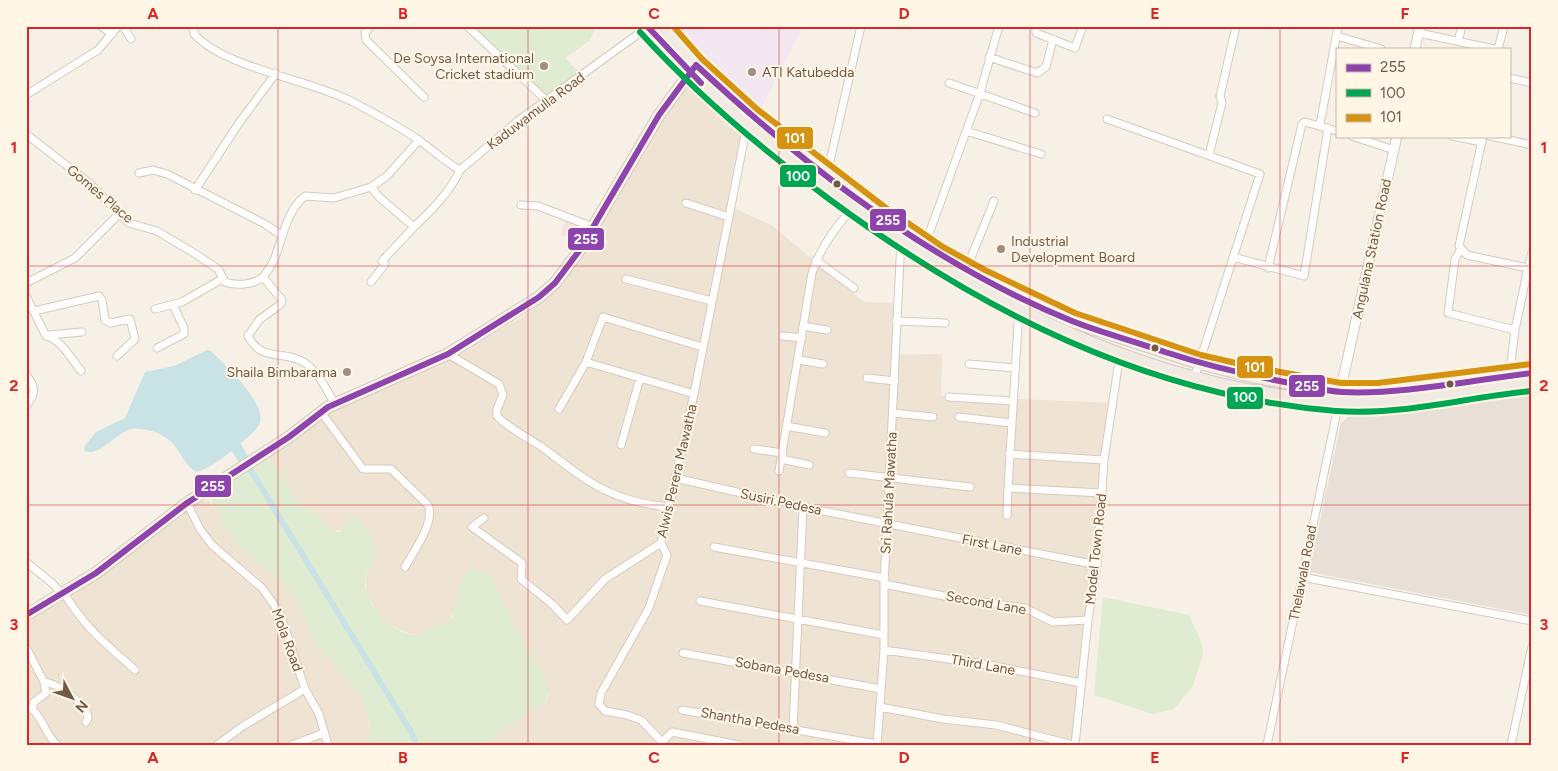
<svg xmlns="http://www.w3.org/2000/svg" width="1558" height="771" viewBox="0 0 1558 771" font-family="Figtree,sans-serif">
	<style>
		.residential { fill: #efe3d3 }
		.industrial { fill: #e8e0d7 }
		.education { fill: #f2e6f0 }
		.medical { fill: #f8e0dd }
		.green { fill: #e0ecd1 }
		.water { fill: #c8e2e5 }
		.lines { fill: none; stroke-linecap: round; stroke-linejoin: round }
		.canal { stroke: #c8e2e5; stroke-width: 6 }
		.river { stroke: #c8e2e5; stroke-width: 11 }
		.minor-casing { stroke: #d4cbc1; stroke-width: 9 }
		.tertiary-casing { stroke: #d4cbc1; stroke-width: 11 }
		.primary-casing { stroke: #d5cbc4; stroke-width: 13 }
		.trunk-casing { stroke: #d5cbc4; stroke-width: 14 }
		.minor { stroke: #fefdfb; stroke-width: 7 }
		.tertiary { stroke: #fefdfb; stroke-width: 9 }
		.primary { stroke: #f1ede3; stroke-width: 11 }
		.trunk { stroke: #f0eae2; stroke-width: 12 }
		.bus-1-casing { stroke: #fff6e6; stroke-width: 10 }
		.bus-2-casing { stroke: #fff6e6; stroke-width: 10 }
		.bus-3-casing { stroke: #fff6e6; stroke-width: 10 }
		.bus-1 { stroke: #8e44ad; stroke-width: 6 }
		.bus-2 { stroke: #00a651; stroke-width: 6 }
		.bus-3 { stroke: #d69312; stroke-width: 6 }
		.grid { fill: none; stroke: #d62828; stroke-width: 1; stroke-opacity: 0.55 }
		.poi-dot { fill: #a08e7f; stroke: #fff6e6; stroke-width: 2 }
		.bus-dot { fill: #725948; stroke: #fff6e6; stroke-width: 2 }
		.labels { text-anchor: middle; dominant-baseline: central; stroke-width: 4; stroke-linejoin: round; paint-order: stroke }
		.poi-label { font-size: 14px; fill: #725948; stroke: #fff6e6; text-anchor: end }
		.street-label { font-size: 14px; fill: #725948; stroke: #fff6e6 }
		.line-badge { stroke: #fff6e6; stroke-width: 2 }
		.badge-label { font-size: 14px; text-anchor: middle; font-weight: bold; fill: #fff }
		.neatline { fill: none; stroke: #d62828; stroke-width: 2 }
		.grid-label { font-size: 16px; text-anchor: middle; font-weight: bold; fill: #d62828 }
	</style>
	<rect width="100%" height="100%" fill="#f6f0e6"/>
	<path class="residential" d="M687,79L744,129L727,205L771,225L864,302L893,303L894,355L942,354L941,396L1111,403L1074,745H489L497,734L546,702L548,696L546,681L506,610L494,582L454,611L448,622L431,628L420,635L410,634L398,629L387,622L377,611L366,593V576L375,556V548L363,523L334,532L290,492L278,469L269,459L270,455L328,410L439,364L524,316L559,285L583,253Z
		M209,500L229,530L237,545L289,587L302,610L315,642L362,696L368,714L370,745H26V623L112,567L168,523L201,502Z"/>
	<path class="industrial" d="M1532,391V615L1309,572L1341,423L1354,412Z"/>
	<path class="education" d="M677,26H803L761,109Z"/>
	<path class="medical" d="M567,218L583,228L578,238L560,235Z"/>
	<path class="green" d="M472,26H597L589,41L565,58L580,73L549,97Z
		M269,459L278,469L290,492L334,532H340L344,523L353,516C365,519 373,540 376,552C374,563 364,572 365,585C366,605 396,638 418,635C424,634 427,630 432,627C440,624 446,625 452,617L463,577L471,569H479L486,572L494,582L506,610L546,681L548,688L546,702L497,734L489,745H370L368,714L362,696L315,642L302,610L289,587L237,545L212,503L211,497L217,491L264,460Z
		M1103,597L1189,615L1202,644L1203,654L1193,686L1174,709L1153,714L1094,695Z"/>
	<path class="water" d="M207,350L211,351C225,365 265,401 260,422C257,431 245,439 239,445C228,454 210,469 196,472C176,458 182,441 152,431C146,430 138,428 132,429C117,431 101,457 85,451L84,447L96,432L125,418L145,372L174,366Z"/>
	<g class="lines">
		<path class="canal" d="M250,469L411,732L417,745"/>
		<path class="river" d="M236,447L244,460"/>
		<defs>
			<path id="minor" d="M101,26L112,34
				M123,26L131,39
				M194,26V34C225,68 307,79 351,101C374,113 399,126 420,141C434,151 445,162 460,170
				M371,26L365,33L366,40L424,97
				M467,26L547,101
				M1036,26V33L1075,48L1083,26
				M1419,33L1494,49
				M1337,36L1381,49
				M1458,41L1462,26
				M1498,49L1504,26
				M989,57L1037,73L1046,67L1053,39
				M1509,78L1532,83
				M949,83L1035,113
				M26,95L98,50L118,26
				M1107,119L1260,174L1195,376
				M1320,125L1338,26
				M966,131L1041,154
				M26,134L88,182L129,223L157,231L194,253L218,269L225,282C236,286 254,285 263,277L282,300L281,304L259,320L248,336C262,363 283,349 305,363C318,371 327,391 335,404
				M1352,136L1394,150
				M1452,136L1482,142
				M1483,136L1459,246L1467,255L1528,268L1515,330L1509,378
				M1490,136L1532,145
				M1209,155L1222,103L1220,96L1236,26
				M139,173L153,170L167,174L265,224L281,235
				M827,174L861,26
				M371,187L379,197L414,227C431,211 450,192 460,170L519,120L648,27
				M195,190L239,123L276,73
				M686,203L729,217
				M521,205L538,206L593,227
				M925,245L980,93L999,26
				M1461,249L1455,259L1448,313L1515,330
				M1233,257L1304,276L1328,128
				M816,260L854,288
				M1268,268L1302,124L1305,122L1337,131
				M1528,268L1532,252
				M966,270L994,201
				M263,277C267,272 271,266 274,260C283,238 286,211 305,196L334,198L371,187L387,176L419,140
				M626,279L712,301
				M371,282L385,264L382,261L414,227
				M26,283L75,258L119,214
				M26,296L46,336C60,338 72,360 81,371
				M1019,308L1008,488L1102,493
				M155,309L182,302L222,279
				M34,311L99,296L102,300L105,320L110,323L130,319L135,339L117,356
				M896,321L945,323
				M803,326L827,330
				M48,335L82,332
				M783,336L802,338
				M157,348L184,334V328L173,305
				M448,354L499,384L503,395L497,409V416C509,429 527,437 542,447C587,481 609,501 668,507
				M799,360L823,364
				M586,362L694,394
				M969,364L1015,368
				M26,375C36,386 36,394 26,406
				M867,378L895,381
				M949,397L1013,401
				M559,409L586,362L603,317L702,347
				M321,412L363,469H391L428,505C436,521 413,553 405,567
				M893,413L933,417
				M959,417L1011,423
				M786,426L825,433
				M621,445L640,378
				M754,449L783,453
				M1009,454L1104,460
				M781,459L809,465
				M779,471L812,273C820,248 836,226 854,207
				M849,473L970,487
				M675,478L803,507L1097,565
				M187,503L200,529L212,545L262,588L280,613L305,689L319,714L328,745
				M1007,515L1008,488
				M484,518L472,527L522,563L521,579L552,604L567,620L605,579L661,543L694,394L747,125
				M661,543L667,555L649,608L601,693L599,704L605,711L627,715L641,720L662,742L672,732L739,745
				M714,547L885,578
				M26,562L52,583L62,594
				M1302,577L1532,621
				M884,584L954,598L1025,608L1053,622L1088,620
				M64,593C85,628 105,643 135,670
				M700,601L884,635
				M26,647L44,682C57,683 87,704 88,718L86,722
				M884,650L984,664L1081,683
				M683,653L881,689
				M44,682L46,693L34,702L32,709C44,720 45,734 57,745
				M880,707L943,719L996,725L1073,745
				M682,710L877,744
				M793,729L803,507
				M217,745L243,726L305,689
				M292,745L324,733
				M877,745L884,650V584L901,240
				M1075,745L1088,620L1097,565L1104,460L1120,354
				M1267,745L1339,402
				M1511,745L1532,646"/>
			<path id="tertiary" d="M1415,49L1420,26
				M1339,397L1397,136"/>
			<path id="primary" d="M26,615L96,573L187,503L289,437L328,407L448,354L539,297L555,283L579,251L659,115L695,66"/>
			<path id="trunk" d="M647,26C678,61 711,96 747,125C770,144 795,162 818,180C970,298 1142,388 1337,402C1402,406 1467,386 1532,382
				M661,26L696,65L752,117L881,215L938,254L981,278L1072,321L1199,363L1251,376L1340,392H1379L1532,373"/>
		</defs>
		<use href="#minor" class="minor-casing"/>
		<use href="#tertiary" class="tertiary-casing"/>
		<use href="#primary" class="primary-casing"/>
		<use href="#trunk" class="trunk-casing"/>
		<use href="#minor" class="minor"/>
		<use href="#tertiary" class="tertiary"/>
		<use href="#primary" class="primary"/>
		<use href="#trunk" class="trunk"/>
		<defs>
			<path id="bus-1" d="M647,26L701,83
				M26,615L96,573L187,503L289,437L328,407L448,354L539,297L555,283L579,251L659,115L696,65C804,166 934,265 1072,321C1102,333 1134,341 1165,352C1208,366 1251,376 1296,384C1311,387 1326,391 1342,392C1401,395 1472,380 1532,373"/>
			<path id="bus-2" d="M640,32C698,96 760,148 829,199C979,310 1147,396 1336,411C1401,416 1467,397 1532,391"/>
			<path id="bus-3" d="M673,26L702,59L758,110L886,208L943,247L985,270L1075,313L1201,355L1253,367L1341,383H1378L1531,364"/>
		</defs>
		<use href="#bus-1" class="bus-1-casing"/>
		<use href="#bus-2" class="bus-2-casing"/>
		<use href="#bus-3" class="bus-3-casing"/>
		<use href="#bus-1" class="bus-1"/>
		<use href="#bus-2" class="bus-2"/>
		<use href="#bus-3" class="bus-3"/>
	</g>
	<path class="grid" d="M278,26V745M528,26V745M779,26V745M1030,26V745M1280,26V745M26,266H1532M26,505H1532"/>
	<g class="poi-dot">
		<circle cx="544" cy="66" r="5"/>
		<circle cx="752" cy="72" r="5"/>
		<circle cx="1001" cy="249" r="5"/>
		<circle cx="347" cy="372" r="5"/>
	</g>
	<g class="bus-dot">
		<circle cx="837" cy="184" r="4.5"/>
		<circle cx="1155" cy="348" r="4.5"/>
		<circle cx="1450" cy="384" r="4.5"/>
	</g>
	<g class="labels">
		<g class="poi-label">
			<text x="534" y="58">De Soysa International<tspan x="534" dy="16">Cricket stadium</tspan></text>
			<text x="762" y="72" text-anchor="start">ATI Katubedda</text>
			<text x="1011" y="241" text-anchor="start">Industrial<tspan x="1011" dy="16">Development Board</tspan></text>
			<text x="337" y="372">Shaila Bimbarama</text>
		</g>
		<g class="street-label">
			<text transform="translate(536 111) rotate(-37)">Kaduwamulla Road</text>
			<text transform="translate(100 194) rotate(40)">Gomes Place</text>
			<text transform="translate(1372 249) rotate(-78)">Angulana Station Road</text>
			<text transform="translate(677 471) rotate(-77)">Alwis Perera Mawatha</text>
			<text transform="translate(889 493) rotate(-87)">Sri Rahula Mawatha</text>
			<text transform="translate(781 502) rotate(12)">Susiri Pedesa</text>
			<text transform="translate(992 545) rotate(11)">First Lane</text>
			<text transform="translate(1096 549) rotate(-84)">Model Town Road</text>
			<text transform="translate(1303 573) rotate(-79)">Thelawala Road</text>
			<text transform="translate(986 603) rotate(10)">Second Lane</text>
			<text transform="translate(287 640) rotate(70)">Mola Road</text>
			<text transform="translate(983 665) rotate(10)">Third Lane</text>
			<text transform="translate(782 670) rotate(10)">Sobana Pedesa</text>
			<text transform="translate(750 721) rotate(10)">Shantha Pedesa</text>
		</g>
	</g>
	<g class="line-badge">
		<rect x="776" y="126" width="38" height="24" rx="5" fill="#d69312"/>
		<rect x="779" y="164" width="38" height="24" rx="5" fill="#00a651"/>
		<rect x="869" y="208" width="38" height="24" rx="5" fill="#8e44ad"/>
		<rect x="567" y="227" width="38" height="24" rx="5" fill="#8e44ad"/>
		<rect x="1236" y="355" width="38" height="24" rx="5" fill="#d69312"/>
		<rect x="1288" y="374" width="38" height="24" rx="5" fill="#8e44ad"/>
		<rect x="1226" y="386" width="38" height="24" rx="5" fill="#00a651"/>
		<rect x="194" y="474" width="38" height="24" rx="5" fill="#8e44ad"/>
	</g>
	<g class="badge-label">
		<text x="795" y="143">101</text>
		<text x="798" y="181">100</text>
		<text x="888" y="225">255</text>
		<text x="586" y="244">255</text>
		<text x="1255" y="372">101</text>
		<text x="1307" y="391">255</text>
		<text x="1245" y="402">100</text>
		<text x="213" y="491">255</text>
	</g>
	<rect width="1558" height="771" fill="none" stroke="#fff6e6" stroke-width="55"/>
	<rect x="1336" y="48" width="175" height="90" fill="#fff6e6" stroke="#c7b7a7"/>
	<rect x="1346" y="64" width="25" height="8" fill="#8e44ad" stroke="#c7b7a7"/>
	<text x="1380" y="72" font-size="15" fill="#725948">255</text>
	<rect x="1346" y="89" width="25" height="8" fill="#00a651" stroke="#c7b7a7"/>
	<text x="1380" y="98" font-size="15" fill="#725948">100</text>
	<rect x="1346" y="114" width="25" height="8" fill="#d69312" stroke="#c7b7a7"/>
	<text x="1380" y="122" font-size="15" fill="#725948">101</text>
	<g transform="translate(72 698) rotate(131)" stroke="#fff6e6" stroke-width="4" paint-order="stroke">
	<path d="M0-4L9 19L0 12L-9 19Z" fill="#725948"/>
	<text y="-8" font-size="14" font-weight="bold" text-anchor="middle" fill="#725948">N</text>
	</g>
	<rect x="28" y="28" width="1502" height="716" class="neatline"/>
	<g class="grid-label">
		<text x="153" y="19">A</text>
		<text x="403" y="19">B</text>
		<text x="654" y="19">C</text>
		<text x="904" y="19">D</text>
		<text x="1155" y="19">E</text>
		<text x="1405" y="19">F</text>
		<text x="14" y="153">1</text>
		<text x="1544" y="153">1</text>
		<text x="14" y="391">2</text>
		<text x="1544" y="391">2</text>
		<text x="14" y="630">3</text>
		<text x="1544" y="630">3</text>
		<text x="153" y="763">A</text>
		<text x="403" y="763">B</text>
		<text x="654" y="763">C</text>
		<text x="904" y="763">D</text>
		<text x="1155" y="763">E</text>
		<text x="1405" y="763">F</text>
	</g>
</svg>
